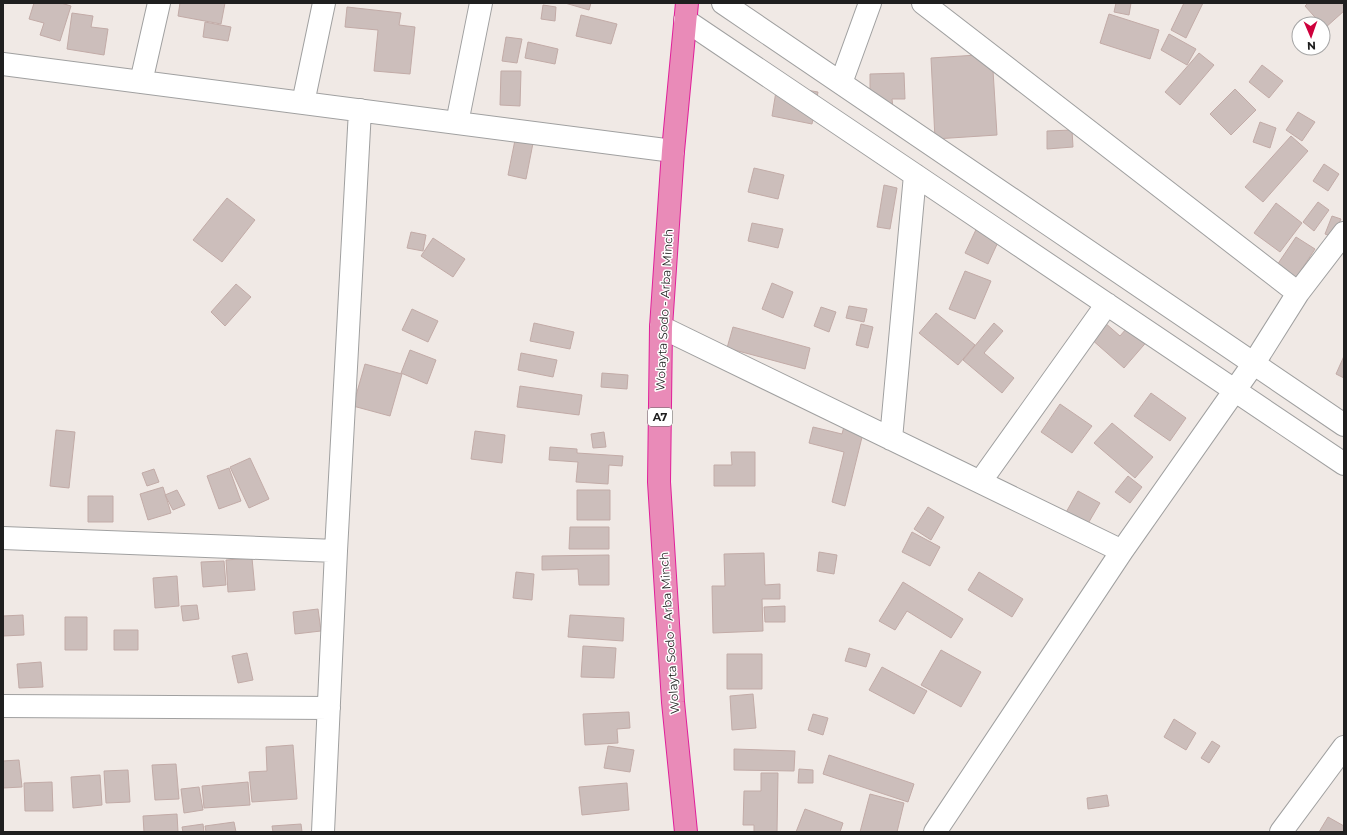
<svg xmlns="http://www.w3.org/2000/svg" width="1347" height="835" viewBox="0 0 1347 835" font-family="Montserrat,sans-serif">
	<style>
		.building { fill: #ccbebb; stroke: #c2aba7 }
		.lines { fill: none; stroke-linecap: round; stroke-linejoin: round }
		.minor-casing { stroke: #a0a0a0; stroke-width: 24 }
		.highway-casing { stroke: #e0209a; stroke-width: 24 }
		.minor { stroke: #fff; stroke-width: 22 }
		.highway { stroke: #e98bb8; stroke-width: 22 }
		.labels { text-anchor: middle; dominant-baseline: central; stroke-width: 3; stroke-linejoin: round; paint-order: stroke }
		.shield { fill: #fff; stroke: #626262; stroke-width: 1 }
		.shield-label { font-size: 11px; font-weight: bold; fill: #1f1f1f }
		.street-label { font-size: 12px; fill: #1f1f1f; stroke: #fff }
	</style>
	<rect width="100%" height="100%" fill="#f0e9e5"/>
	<path class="building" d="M34,3H61L71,6L60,41L40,35L44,23L29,19Z
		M180,3H225L221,24L178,16Z
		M565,3H591L589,10Z
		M1116,3H1131L1129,15L1114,12Z
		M1184,3H1203L1186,38L1171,30Z
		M1308,3H1341L1344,7V11L1325,28L1323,24H1321L1305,6Z
		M543,5L556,7L555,21L541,19Z
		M347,7L401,13L399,25L415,27L410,74L374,71L378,30L345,27Z
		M72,13L93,16L91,27L108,29L104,55L67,49Z
		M1109,14L1159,30L1150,59L1100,43Z
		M581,15L617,24L611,44L576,36Z
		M205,22L231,27L228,41L203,37Z
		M1169,34L1196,49L1187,65L1161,50Z
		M506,37L522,39L517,63L502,61Z
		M528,42L558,49L555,64L525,58Z
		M1199,53L1214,65L1180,105L1165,92Z
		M992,54L997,135L935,139L931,58Z
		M1262,65L1283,81L1269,98L1249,82Z
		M501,71H521L520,106L500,105Z
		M904,73L905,99H892L893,108L870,109V74Z
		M777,85L818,92L812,124L772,116Z
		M1235,89L1256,110L1231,135L1210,114Z
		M1298,112L1315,122L1302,141L1286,130Z
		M1260,122L1276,128L1270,148L1253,142Z
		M1072,130L1073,147L1047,149V131Z
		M516,135L534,138L526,179L508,175Z
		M1291,136L1308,151L1263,202L1245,187Z
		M1324,164L1339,174L1328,191L1313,181Z
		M754,168L784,175L778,199L748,192Z
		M884,185L897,188L890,229L877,227Z
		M227,198L255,220L222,262L193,240Z
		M1318,202L1329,210L1314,231L1303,222Z
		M1276,203L1302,223L1280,252L1254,233Z
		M1332,216L1341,219L1333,237L1325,234Z
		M981,219L1004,229L988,264L965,253Z
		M752,223L783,229L778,248L748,241Z
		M411,232L426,235L423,251L407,248Z
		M1296,237L1315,249L1292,284L1273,271Z
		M433,238L465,259L453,277L421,256Z
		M965,271L991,281L975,319L949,309Z
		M772,283L793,292L783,318L762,309Z
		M236,284L251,297L225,326L211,312Z
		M849,306L867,309L864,322L846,318Z
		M821,307L836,312L829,332L814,326Z
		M412,309L438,321L428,342L402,330Z
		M936,313L975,345L958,365L919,333Z
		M1138,315L1156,331L1124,368L1090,338L1104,322L1120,336Z
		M534,323L574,332L570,349L530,341Z
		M994,323L1003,331L984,353L1014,378L1002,393L963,360Z
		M861,324L873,327L868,348L856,345Z
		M733,327L810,348L805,369L727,348Z
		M410,350L436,360L427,384L401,373Z
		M521,353L557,360L553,377L518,370Z
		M1344,356V378L1336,374Z
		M365,364L402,374L390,416L353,406Z
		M602,373L628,375L627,389L601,387Z
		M520,386L582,395L579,415L517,407Z
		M1151,393L1186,418L1170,441L1134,416Z
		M1060,404L1092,426L1072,453L1041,432Z
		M845,423L864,429L845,506L832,502L844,452L809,443L813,427L842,434Z
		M1112,423L1153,457L1135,478L1094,443Z
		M56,430L75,432L69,488L50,486Z
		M475,431L505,435L502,463L471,459Z
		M604,432L606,447L593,448L591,434Z
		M550,447L577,449V453L623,456L622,466L609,465L608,484L576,482L578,462L549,460Z
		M731,452H755V486H714V465H732Z
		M250,458L269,499L249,508L230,467Z
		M229,468L241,501L219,509L207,476Z
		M154,469L159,482L147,486L142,473Z
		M1128,476L1142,487L1130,503L1115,492Z
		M163,487L171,513L148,520L140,494Z
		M177,490L185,505L173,510L165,495Z
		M577,490H610V520H577Z
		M1078,491L1100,503L1086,527L1064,516Z
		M88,496H113V522H88Z
		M928,507L944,517L931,540L914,529Z
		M570,527H609V549H569Z
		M912,532L940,547L930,566L902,552Z
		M819,552L837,555L834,574L817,571Z
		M764,553L765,585L780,584V599H762L763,631L713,633L712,586H725L724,554Z
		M609,555V585H579L578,569L542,570V556Z
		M252,558L255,590L228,592L226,560Z
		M224,561L226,585L203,587L201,562Z
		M516,572L534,574L532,600L513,598Z
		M979,572L1023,599L1012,617L968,590Z
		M177,576L179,606L155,608L153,578Z
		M903,582L963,619L951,638L907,611L895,630L879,621Z
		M197,605L199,619L183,621L181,606Z
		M785,606V622H765L764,607Z
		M318,609L321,631L295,634L293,612Z
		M23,615L24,635L3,636V616Z
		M570,615L624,618L623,641L568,637Z
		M65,617H87V650H65Z
		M114,630H138V650H114Z
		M583,646L616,648L614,678L581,677Z
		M849,648L870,654L866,667L845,661Z
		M941,650L981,672L961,707L921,685Z
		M247,653L253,680L238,683L232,656Z
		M727,654H762V689H727Z
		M41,662L43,687L19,688L17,664Z
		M882,667L927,691L914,714L869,690Z
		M753,694L756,728L732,730L730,696Z
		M629,712L630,728L617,729L618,743L585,745L583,714Z
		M813,714L828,718L823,735L808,730Z
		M1174,719L1196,733L1186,750L1164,737Z
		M1212,741L1220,746L1209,763L1201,758Z
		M293,745L297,799L252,802L249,772L267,771L266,747Z
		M608,746L634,750L630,772L604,768Z
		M734,749L795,751L794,771L734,770Z
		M829,755L914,784L908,802L823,774Z
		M19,760L22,787L3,788V761Z
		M176,764L179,799L155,800L152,765Z
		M799,769L813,770V783H798Z
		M128,770L130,802L106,803L104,771Z
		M761,773H778L777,832H754V825H743L744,791H761Z
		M100,775L102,805L73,808L71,777Z
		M52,782L53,811H25L24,783Z
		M248,782L250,805L204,808L202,786Z
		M627,783L629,810L582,815L579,787Z
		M199,787L203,810L184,813L181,789Z
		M870,794L904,803L897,832H860Z
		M1107,795L1109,806L1088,809L1087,798Z
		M805,809L843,823L840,832H796Z
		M177,814L178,832H144L143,816Z
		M1328,817L1344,826V832H1319Z
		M234,822L236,832H206L205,826Z
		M203,824L204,832H183L182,827Z
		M301,824L302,832H273L272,826Z"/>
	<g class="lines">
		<defs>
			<path id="minor" d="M723,3L1344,425
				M923,3L1298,293
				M685,20L1344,464
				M3,64L673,151
				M141,82L159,3
				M841,83L870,3
				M303,103L324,3
				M457,123L481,3
				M661,327L1122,551
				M891,439L915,175
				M980,482L1107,304
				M3,538L336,551
				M3,706L329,708
				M323,832L336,551L360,110
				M935,832L1122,551L1254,363L1298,293L1344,233
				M1281,832L1344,747"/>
			<path id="highway" d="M686,832L673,702L659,482L661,327L673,151L687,3"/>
		</defs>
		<use href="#minor" class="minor-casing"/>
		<use href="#highway" class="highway-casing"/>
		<use href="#minor" class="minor"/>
		<use href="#highway" class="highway"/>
	</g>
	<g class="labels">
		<rect class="shield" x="648" y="408" width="24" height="18" rx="3"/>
		<g class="shield-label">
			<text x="660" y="417">A7</text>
		</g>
		<g class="street-label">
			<text transform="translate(664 310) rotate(-87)">Wolayta Sodo - Arba Minch</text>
			<text transform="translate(669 633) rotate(-94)">Wolayta Sodo - Arba Minch</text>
		</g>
	</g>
	<rect width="1347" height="835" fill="none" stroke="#1f1f1f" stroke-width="8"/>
	<g transform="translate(1311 36) rotate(178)"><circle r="19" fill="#ffffff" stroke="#a5a5a5"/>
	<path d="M0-3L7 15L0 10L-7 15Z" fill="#ce003c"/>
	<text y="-6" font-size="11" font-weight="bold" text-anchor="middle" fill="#1f1f1f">N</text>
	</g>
</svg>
